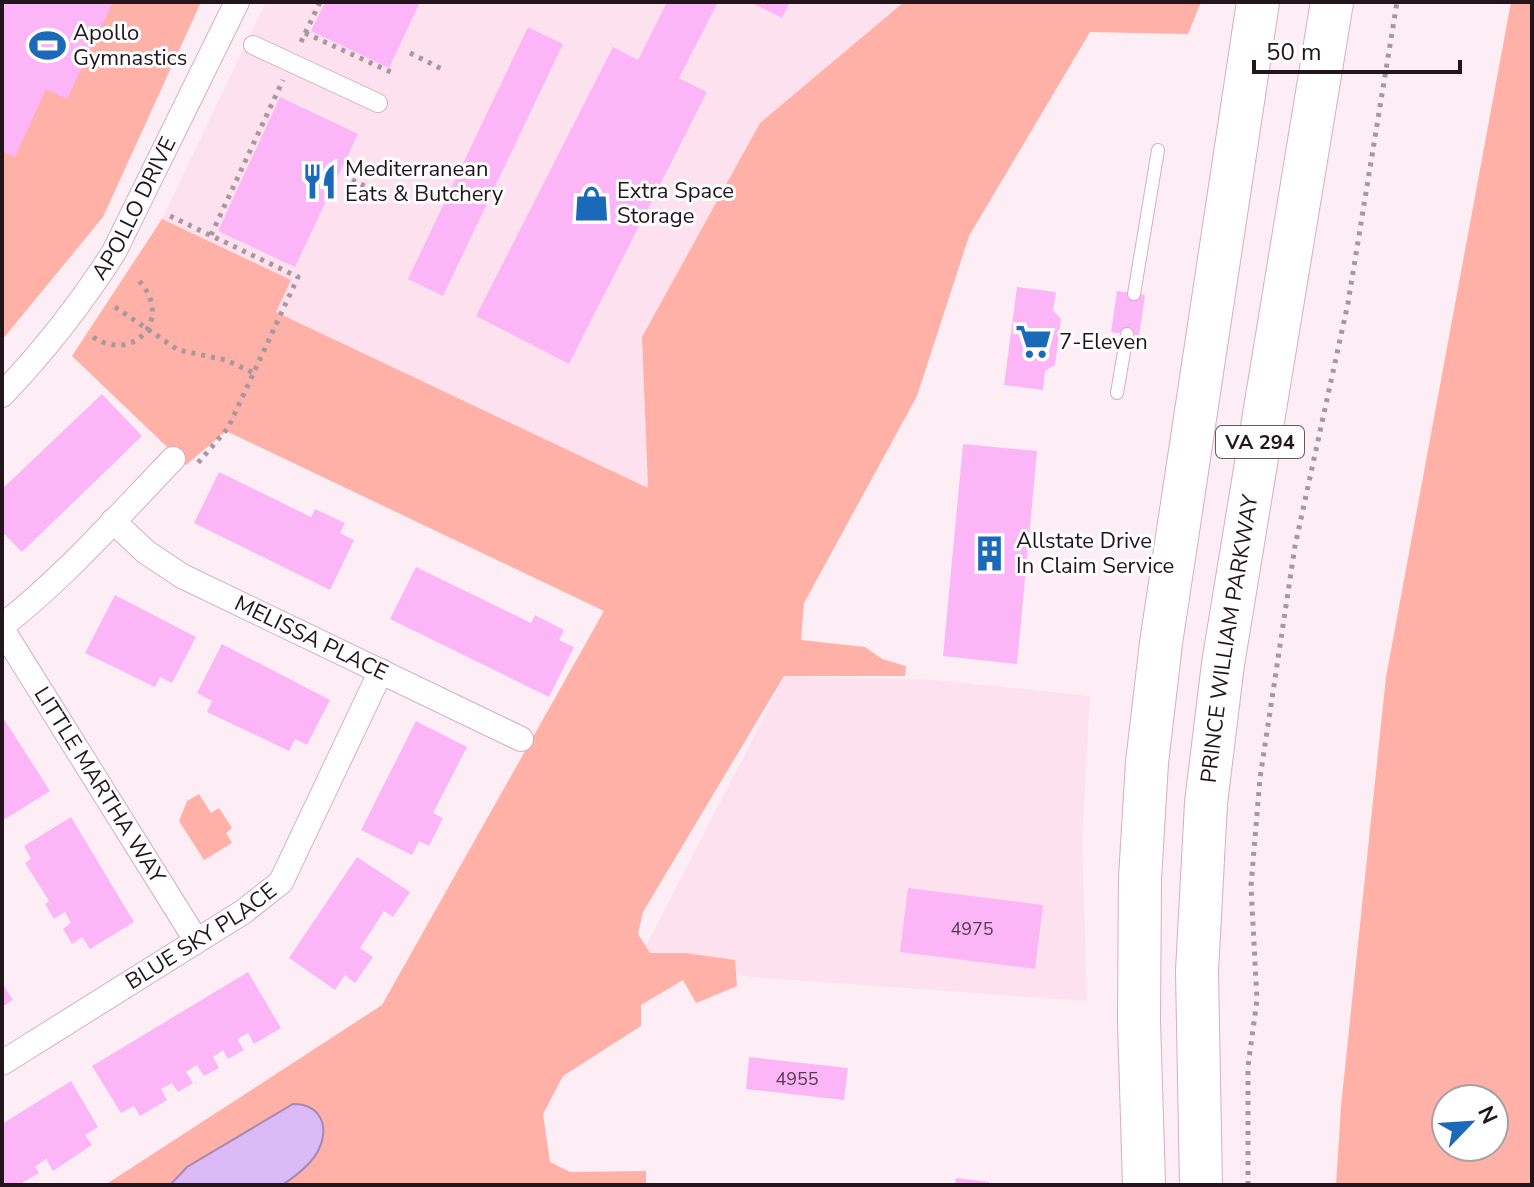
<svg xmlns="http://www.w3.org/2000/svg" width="1534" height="1187" viewBox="0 0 1534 1187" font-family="'Nunito Sans',sans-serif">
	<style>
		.built { fill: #fee1ee }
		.green { fill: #ffb0a7; fill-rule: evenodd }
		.water { fill: #dcb9f7; stroke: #a488b5; stroke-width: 2 }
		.building { fill: #fcb6f7 }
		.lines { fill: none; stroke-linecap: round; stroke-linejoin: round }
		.service-casing { stroke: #d4afc0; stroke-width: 14 }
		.pedestrian-casing { stroke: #d4afc0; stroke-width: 20 }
		.minor-casing { stroke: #d4afc0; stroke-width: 26 }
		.trunk-casing { stroke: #d4afc0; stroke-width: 44 }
		.path { stroke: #a7989f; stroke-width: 5; stroke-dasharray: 4 6; stroke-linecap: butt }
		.service { stroke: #fff; stroke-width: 12 }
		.pedestrian { stroke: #fff; stroke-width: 18 }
		.minor { stroke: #fff; stroke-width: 24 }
		.trunk { stroke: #fff; stroke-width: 42 }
		.labels { text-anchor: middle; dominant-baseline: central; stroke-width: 6; stroke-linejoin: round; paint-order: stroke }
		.number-label { font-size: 18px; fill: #583d52 }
		.shield { fill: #fff; stroke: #645b5f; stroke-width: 2 }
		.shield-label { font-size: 20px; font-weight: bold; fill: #22151b }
		.poi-label { font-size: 22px; fill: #22151b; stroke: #fff; text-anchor: start }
		.street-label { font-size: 22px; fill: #22151b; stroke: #fff }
	</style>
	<rect width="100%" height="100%" fill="#fdedf4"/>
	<path class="built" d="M266,2H904L760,123L642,337L648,489L276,312L291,280L162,219Z
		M785,676L936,680L1090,696L1082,840L1087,1001L751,977L638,962Z"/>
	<path class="green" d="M2,2H201L103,217L2,340Z
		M904,2H1201L1188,34L1090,32L969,236L917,396L804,603L801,640L865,647L882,659L906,666L905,676H784L643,912L638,934L650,953H685L735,960L737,986L696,1003L683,980L641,1005V1026L563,1076L543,1114L550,1162L570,1172L646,1171V1185H105L382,1005L604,611L226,431L186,465L72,356L162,219L291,280L276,312L648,488L642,337L760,123Z
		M1511,2H1532V1185H1336L1341,1106L1386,677ZM1494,1099V1147H1446V1099Z
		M199,794L211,813L219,808L232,828L226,833L232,843L204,860L179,821L187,801Z"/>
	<path class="water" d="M293,1104C319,1104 330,1124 319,1149C312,1164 296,1176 282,1185H170L187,1167Z"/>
	<path class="building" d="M2,2H113L67,99L46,89L15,157L2,151Z
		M325,2H420L389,68L311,31Z
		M667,2H718L679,78L707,92L569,364L476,316L613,47L638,60Z
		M750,2H790L782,18Z
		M528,27L563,44L443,296L408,279Z
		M280,97L358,134L295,267L218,231Z
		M1017,287L1056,292L1053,310L1061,319L1055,365L1045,371L1043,390L1004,385Z
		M1117,291L1145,295L1139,336L1111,332Z
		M102,394L142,436L22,552L2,532V489Z
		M963,444L1037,451L1017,664L943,656Z
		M219,472L311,517L315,509L345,523L340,533L354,540L330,590L194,523Z
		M416,567L531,623L535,615L564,630L559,640L574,647L549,697L390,619Z
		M115,595L196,637L172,683L160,677L155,687L85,653Z
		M222,644L330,700L307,745L295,739L289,751L207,712L212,701L197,693Z
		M2,716L50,791L2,821Z
		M416,721L467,747L433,813L443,818L429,846L419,841L412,855L361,830Z
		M71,817L134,922L90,949L82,937L72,944L63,929L71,923L65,912L54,919L45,904L49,901L25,863L31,859L24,846Z
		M357,857L410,892L393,917L384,911L360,948L373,957L355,983L345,975L335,990L289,958Z
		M908,888L1043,905L1035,969L900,952Z
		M248,972L281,1028L254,1044L248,1033L237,1039L244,1050L228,1059L223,1050L213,1057L219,1068L204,1076L197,1065L186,1072L193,1083L178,1092L172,1083L161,1089L167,1100L140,1116L134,1106L121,1113L92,1066Z
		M2,983L13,1000L2,1007Z
		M749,1057L848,1068L844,1100L746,1089Z
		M71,1081L98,1127L85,1135L92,1145L53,1171L46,1159L35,1167L39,1173L19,1185H2V1124Z
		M956,1178L989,1182V1185H955Z"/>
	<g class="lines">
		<defs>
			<path id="service" d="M1134,294L1158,150
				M1117,393L1127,334"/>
			<path id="pedestrian" d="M253,45L378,103"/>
			<g id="minor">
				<path id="s1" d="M2,395C44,351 81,304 114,252L237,2"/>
				<path id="s2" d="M113,521L146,552L182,576L521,739"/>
				<path d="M2,626C65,577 118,516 173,459"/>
				<path id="s3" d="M2,629L196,940"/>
				<path id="s4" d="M2,1063L243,912L281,882L381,671"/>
			</g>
			<g id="trunk">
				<path d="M1144,1185L1139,1021L1140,878L1147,763L1161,643L1258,2"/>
				<path id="s5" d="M1201,1185L1197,971L1206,803L1223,664L1332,2"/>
			</g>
		</defs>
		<use href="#service" class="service-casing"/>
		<use href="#pedestrian" class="pedestrian-casing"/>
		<use href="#minor" class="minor-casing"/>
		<use href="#trunk" class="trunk-casing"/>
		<path class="path" d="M305,33L393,73
			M301,42L320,2
			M410,53L444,70
			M352,180L385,196
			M170,216L298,277L228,428L197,464
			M211,235L283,80
			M115,307L178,350L226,360L254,373
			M93,337C135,365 177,315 135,277
			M1248,1185V1066L1257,1000L1251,886L1260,778L1295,546L1348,303L1397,2"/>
		<use href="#service" class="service"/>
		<use href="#pedestrian" class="pedestrian"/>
		<use href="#minor" class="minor"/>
		<use href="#trunk" class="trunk"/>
	</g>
	<defs>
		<symbol id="stadium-bare" viewBox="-9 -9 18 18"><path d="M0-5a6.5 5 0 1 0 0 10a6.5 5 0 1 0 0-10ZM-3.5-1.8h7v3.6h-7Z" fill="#1b6ab9" stroke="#fff" stroke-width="2.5" paint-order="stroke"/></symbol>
		<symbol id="restaurant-bare" viewBox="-9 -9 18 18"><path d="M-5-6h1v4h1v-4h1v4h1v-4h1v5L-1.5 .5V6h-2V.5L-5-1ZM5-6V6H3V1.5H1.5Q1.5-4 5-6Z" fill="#1b6ab9" stroke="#fff" stroke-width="2.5" paint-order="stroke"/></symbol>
		<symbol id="shop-bare" viewBox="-9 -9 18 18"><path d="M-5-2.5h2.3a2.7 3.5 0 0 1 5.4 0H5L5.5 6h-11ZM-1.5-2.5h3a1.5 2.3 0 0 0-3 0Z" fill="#1b6ab9" stroke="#fff" stroke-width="2.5" paint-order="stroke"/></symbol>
		<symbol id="supermarket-bare" viewBox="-9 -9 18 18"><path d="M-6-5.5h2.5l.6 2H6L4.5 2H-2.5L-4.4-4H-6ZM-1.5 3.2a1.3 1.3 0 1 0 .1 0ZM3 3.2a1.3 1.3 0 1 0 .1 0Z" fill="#1b6ab9" stroke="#fff" stroke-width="2.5" paint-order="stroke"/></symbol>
		<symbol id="building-bare" viewBox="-9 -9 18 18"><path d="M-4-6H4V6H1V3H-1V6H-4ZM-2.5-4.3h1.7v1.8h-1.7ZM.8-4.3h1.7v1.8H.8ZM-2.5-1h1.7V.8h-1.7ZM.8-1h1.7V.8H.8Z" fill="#1b6ab9" stroke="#fff" stroke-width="2.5" paint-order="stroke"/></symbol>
	</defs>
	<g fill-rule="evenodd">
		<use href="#stadium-bare" x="22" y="20" width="51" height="51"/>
		<use href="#restaurant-bare" x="294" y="156" width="51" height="51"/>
		<use href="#shop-bare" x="566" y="178" width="51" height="51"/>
		<use href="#supermarket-bare" x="1008" y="316" width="51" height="51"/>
		<use href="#building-bare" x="964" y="528" width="51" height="51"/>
	</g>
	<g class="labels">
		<g class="number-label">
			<text x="972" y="929">4975</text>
			<text x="797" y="1079">4955</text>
		</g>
		<rect class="shield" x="1216" y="426" width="88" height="32" rx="6"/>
		<g class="shield-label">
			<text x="1260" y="442">VA 294</text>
		</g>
		<g class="poi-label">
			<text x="73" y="33">Apollo<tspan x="73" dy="25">Gymnastics</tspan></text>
			<text x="345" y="169">Mediterranean<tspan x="345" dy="25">Eats &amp; Butchery</tspan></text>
			<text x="617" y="191">Extra Space<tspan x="617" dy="25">Storage</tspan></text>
			<text x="1059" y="342">7-Eleven</text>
			<text x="1016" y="541">Allstate Drive<tspan x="1016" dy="25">In Claim Service</tspan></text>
		</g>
		<g class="street-label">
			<text stroke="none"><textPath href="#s1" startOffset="230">APOLLO DRIVE</textPath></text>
			<text stroke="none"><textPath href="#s2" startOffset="232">MELISSA PLACE</textPath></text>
			<text stroke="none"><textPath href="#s5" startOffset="548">PRINCE WILLIAM PARKWAY</textPath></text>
			<text stroke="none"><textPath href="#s3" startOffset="184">LITTLE MARTHA WAY</textPath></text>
			<text stroke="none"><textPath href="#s4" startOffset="236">BLUE SKY PLACE</textPath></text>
		</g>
	</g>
	<rect width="1534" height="1187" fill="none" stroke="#22151b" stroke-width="8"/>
	<g transform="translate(1470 1123) rotate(65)"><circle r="38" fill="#ffffff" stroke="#a7a1a4" stroke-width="2"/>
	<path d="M0-6L14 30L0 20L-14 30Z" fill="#1b6ab9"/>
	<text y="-12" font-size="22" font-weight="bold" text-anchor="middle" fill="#22151b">N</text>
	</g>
	<path d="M1254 60v12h206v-12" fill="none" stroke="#22151b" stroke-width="4"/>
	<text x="1266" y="60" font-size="24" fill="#22151b" stroke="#ffffff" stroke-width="6" paint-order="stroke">50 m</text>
</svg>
